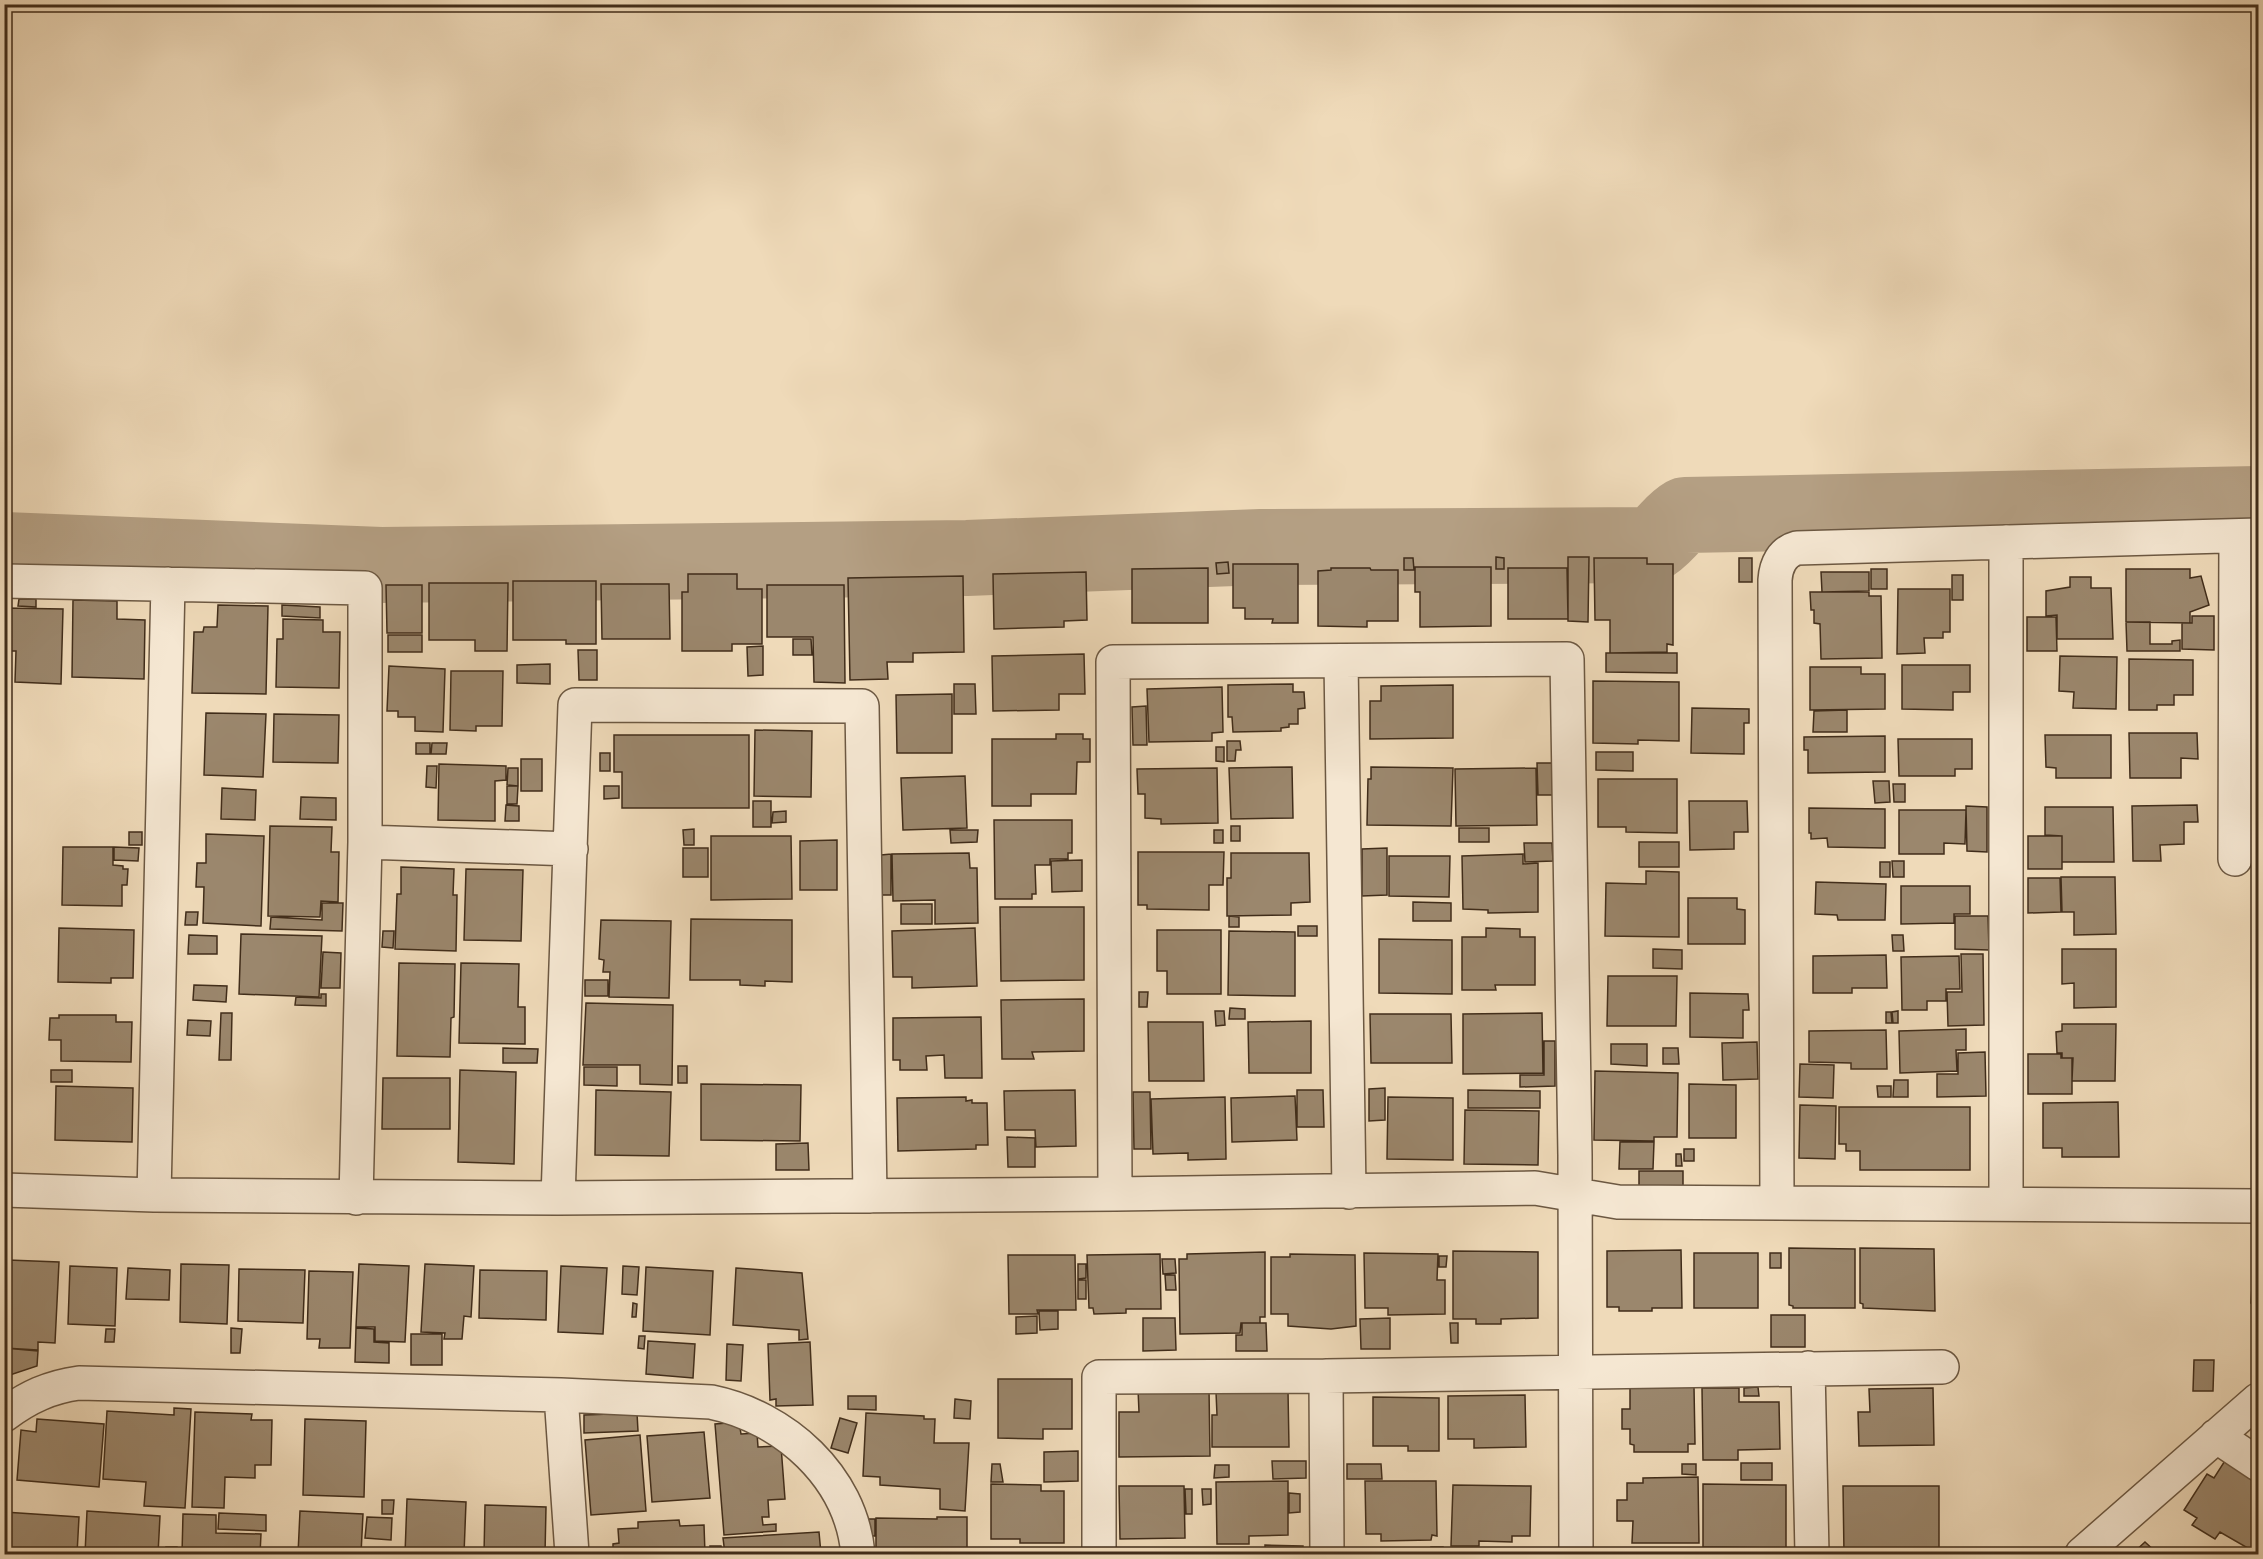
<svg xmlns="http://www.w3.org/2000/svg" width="2263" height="1559" viewBox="0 0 2263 1559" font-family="Vollkorn,serif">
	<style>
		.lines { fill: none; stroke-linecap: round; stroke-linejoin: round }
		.river { stroke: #b49f83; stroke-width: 76 }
		.building { fill: #9b876d; stroke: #412d1a; stroke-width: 1.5 }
		.street-casing { stroke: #6c5842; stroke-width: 36 }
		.street { stroke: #f5e7d2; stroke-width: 33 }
	</style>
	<rect width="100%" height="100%" fill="#efdab9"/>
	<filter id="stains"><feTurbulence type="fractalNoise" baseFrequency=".00333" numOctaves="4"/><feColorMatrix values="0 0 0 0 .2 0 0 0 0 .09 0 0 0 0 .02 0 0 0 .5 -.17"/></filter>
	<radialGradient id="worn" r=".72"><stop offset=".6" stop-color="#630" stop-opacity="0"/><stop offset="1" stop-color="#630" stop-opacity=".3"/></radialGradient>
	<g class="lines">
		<path class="river" d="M4,550L381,565L967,558L1261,547L1650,545C1664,538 1671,523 1685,515L2258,504"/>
	</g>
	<path class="building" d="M1496,557L1504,558V569H1496Z
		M1568,557H1589L1588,622L1568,621Z
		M1404,558H1413L1414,570H1404Z
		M1594,558H1647V564H1673V645L1667,644V652L1610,653V620H1595Z
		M1739,558H1752V582H1739Z
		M1228,562L1229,573L1217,574L1216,563Z
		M1233,564H1298V623H1272L1273,619H1245V608H1233Z
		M1415,567H1491V626L1420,627V592H1415Z
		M1208,568V623H1132V569Z
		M1331,568H1370L1371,570H1398V621H1367V627L1318,626V571L1331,570Z
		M1508,568H1567L1568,619H1508Z
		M1871,569H1887V589H1871Z
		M2126,569H2190V578L2201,576L2209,605L2190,612V623L2126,622Z
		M1086,572L1087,620L1064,621V627L994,629L993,574Z
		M1821,572H1869V591L1822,592Z
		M688,574H737V589H762V644H732V651H682V592H688Z
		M1952,575H1963V600H1952Z
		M963,576L964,652L913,653V662H887L888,679L850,680L848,578Z
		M2070,577H2091V588H2111L2113,639H2057V615L2046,616V591L2070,587Z
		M513,581H596V644H566V640H513Z
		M429,583H508L507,651H475V640H429Z
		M601,584H669L670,639H602Z
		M386,585H422V633H387Z
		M767,585H844L845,683L814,682L813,637H767Z
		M1898,589H1950V632H1943V638H1924L1925,653L1897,654Z
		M1810,592H1869V596H1881L1882,658L1821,659L1820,624L1814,623V610H1811Z
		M19,599H36V607L18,606Z
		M73,600L117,601V619L145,620L144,679L72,677Z
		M218,605L268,606L266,694L192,693L194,632H203L204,627H217Z
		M282,605L320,607V618L282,616Z
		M4,608L63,609L61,684L15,682L16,651H4Z
		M2192,616H2214V650L2182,649V623H2192Z
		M2027,617H2056L2057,651H2027Z
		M283,619L323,620V632H340L339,688L276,687L277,639H283Z
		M2126,622H2150V644H2172V641L2180,640V651H2127Z
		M388,635H422V652H388Z
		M793,639H811L812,655H793Z
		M763,646V675L748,676L747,647Z
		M578,650H597V680H579Z
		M1606,653H1677V673L1606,672Z
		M1084,654L1085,694H1059V710L993,711L992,656Z
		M2060,656L2117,657L2116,709L2073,708L2074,692L2059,691Z
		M2257,658H2258V695H2257Z
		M2129,659L2193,660V695H2174V705H2157V710H2129Z
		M550,664V684L517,683V665Z
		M1902,665H1970V692H1953V710L1902,709Z
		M389,666L445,669L443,732L415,731V717H398V711H387Z
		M1810,667H1861V674H1885V709L1810,710Z
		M451,671H503L502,726H476V731L450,730Z
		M1593,681L1679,682V741L1638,740V744L1593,743Z
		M954,684H975L976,714H954Z
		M1293,684V692H1304L1305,708L1298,709V724H1289V727L1281,728V731L1233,732L1232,717H1228V685Z
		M1453,685V738L1370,739V701H1381V686Z
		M1222,687L1223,732L1212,733V741L1149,742L1147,689Z
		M952,694V753H897L896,695Z
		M1146,706L1147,745H1133L1132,707Z
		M1692,708L1749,709V723H1744V754L1691,753Z
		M1847,710V732H1813L1814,711Z
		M206,713L266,714L263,777L204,775Z
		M274,714L339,715L338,763L273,762Z
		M755,730L812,731L811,797L754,796Z
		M2129,733H2197L2198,759L2181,758V778H2130Z
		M1056,734H1083V739H1090V762H1077L1076,794H1031V806H992V739H1056Z
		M614,735H749V808H622V772H614Z
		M2045,735H2111V778H2056V768L2046,767Z
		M1885,736V772L1808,773V750H1804V737Z
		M1898,739H1972V769H1955V776H1899Z
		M1227,741H1240L1241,750H1236L1235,761H1227Z
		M416,743H430V754H416Z
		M432,743H447L446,754H431Z
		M1216,747H1224V762L1216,761Z
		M1596,752H1633V771L1596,770Z
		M600,753H610V771H600Z
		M521,759H542V791H521Z
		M1537,763H1553V795H1538Z
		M439,764L506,766V780L495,781V821L438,820Z
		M427,766H437L436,788L426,787Z
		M1292,767L1293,818L1231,819L1229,768Z
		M1371,767L1453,768L1451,826L1367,825L1368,779H1371Z
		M508,768H518V786L507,785Z
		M1217,768L1218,823L1161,824V819L1145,818V794H1138L1137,769Z
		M1536,768L1537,825L1456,826L1455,769Z
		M965,776L967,828L903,830L901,778Z
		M1598,779H1677V833L1626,832V827H1598Z
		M1873,781H1889L1890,802L1875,803Z
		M1893,784H1905V802H1894Z
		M507,786H518L517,804H507Z
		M604,786H619V798L604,799Z
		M222,788L256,790L255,820L221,819Z
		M301,797L336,798V820L300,819Z
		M753,801H771V827H753Z
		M1689,801H1747L1748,832H1734V849L1690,850Z
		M506,805L519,806V821H505Z
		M2197,805L2198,822H2184V844L2160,845L2161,861H2133L2132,806Z
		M1966,806L1987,807V852L1967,851Z
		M2045,807H2113L2114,862H2062V836L2045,835Z
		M1809,808L1885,809V848L1828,847L1827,838L1811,839V833H1809Z
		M1899,810H1966L1965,844L1944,843V854H1899Z
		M786,811V822L772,823L773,812Z
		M994,820H1072V853H1068V859H1050V865H1035L1036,894H1032V899H995Z
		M270,826L332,827L331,852H339L338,902L321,901L320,917L268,916Z
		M1231,826H1240V841H1231Z
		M1459,828H1489V842H1459Z
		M694,829V845H684L683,830Z
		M950,830H978L977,842L951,843Z
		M1214,830H1223V843H1214Z
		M129,832H142V845H129Z
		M206,834L264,836L261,926L203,923L204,887H196L197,863H206Z
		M711,836H791L792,899L711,900Z
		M2028,836H2062V869H2028Z
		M837,840V890H800V841Z
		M1639,842H1679V867H1639Z
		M1524,843H1552L1553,861L1525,862Z
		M63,847H113V865L123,866V869H128L127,885H122V906L62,905Z
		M114,847L139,848L138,861L114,860Z
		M683,848H708V877H683Z
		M1387,848V895L1362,896V849Z
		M1138,852H1224L1223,885H1209V910L1147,909V905H1138Z
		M969,853L970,868H977L978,923L935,924V900L893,901L892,854Z
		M1231,853H1309L1310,902L1291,903V915L1227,916V878H1231Z
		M891,854V895H882L881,855Z
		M1523,854V864L1538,863V912L1488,913V910L1463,909L1462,856Z
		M1389,856H1450L1449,897L1389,896Z
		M1082,860V891L1052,892L1051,861Z
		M1892,861H1904V877H1893Z
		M1880,862H1890V877H1880Z
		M401,867L454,869L453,895H457L456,951L395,949L397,894H401Z
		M466,869L523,870L521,941L464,940Z
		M1646,871L1679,872V937L1605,936L1606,883L1646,884Z
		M2061,877H2115L2116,934L2074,935V912H2062Z
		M2028,878H2060L2061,912L2028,913Z
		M1816,882L1886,884L1885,920H1838L1837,915L1815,914Z
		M1901,886H1970V914H1954V923L1901,924Z
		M1688,898H1737V909L1745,910V944H1688Z
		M1413,902L1451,903V921H1413Z
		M322,903H343L342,931L270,929L271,917L322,920Z
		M901,904H932V924H901Z
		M1000,907H1084V980L1001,981Z
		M186,912H198L197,925H185Z
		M1229,916L1239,917V927H1229Z
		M1955,916H1988L1989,950L1955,949Z
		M691,919L792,920V982L765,981V986L740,985V980H690Z
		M601,920L671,921L669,998L609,997L610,972H603L604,960L599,959Z
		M1298,926H1317V936H1298Z
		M59,928L134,930L133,978H111V983L58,982Z
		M975,928L977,986L912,988V977H893L892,931Z
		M1486,928L1520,929V937H1535V985H1495L1496,990H1462V937H1486Z
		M1157,930H1221V994H1167V971H1157Z
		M383,931H394L393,948L382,947Z
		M1229,931L1295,932V996L1228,995Z
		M241,934L322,936L319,997L239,994Z
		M189,935L217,936V954H188Z
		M1892,935H1903L1904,951H1893Z
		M1379,939L1452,940V994L1379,993Z
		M1653,949L1682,950V969L1653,968Z
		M2062,949H2116V1007L2074,1008V983L2062,984Z
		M323,952L341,953L340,988H321Z
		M1961,954H1983L1984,1025L1948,1026L1947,992H1962Z
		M1886,955L1887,988H1852V993H1813V956Z
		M1959,956L1960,989H1946V1001H1927V1010H1902L1901,957Z
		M399,963L455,964L454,1017L451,1018L450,1057L397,1056Z
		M461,963L519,964L518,1007H525V1044L459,1043Z
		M1608,976H1677L1676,1026H1607Z
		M585,980H608V996H585Z
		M194,985L227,986L226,1002L193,1000Z
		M1139,992H1148L1147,1007H1139Z
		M1690,993L1748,994L1749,1010H1743V1038L1690,1037Z
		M321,994H326V1006L295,1005L296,997L321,998Z
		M1084,999V1051L1032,1052L1034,1059H1002L1001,1000Z
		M586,1003L673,1005L672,1085L640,1084V1065H583Z
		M1230,1008L1245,1009V1019H1229Z
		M1215,1011H1224L1225,1025L1216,1026Z
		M1898,1011V1023H1893L1892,1012Z
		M1886,1012H1891L1892,1023H1886Z
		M221,1013H232L231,1060H219Z
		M1542,1013L1543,1073L1463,1074V1014Z
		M1370,1014H1451L1452,1063H1371Z
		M59,1015H116V1022H132L131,1062L61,1061V1040H49L50,1018H59Z
		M981,1017L982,1078H945L944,1055L926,1056L927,1070H900V1060H893V1018Z
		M188,1020L211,1021L210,1036L187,1035Z
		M1311,1021V1073H1249L1248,1022Z
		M1148,1022H1203L1204,1081H1149Z
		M2062,1024H2116L2115,1081H2072L2073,1058H2062V1053H2057L2056,1032L2062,1031Z
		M1966,1029V1050H1956L1957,1071L1900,1073L1899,1031Z
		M1886,1030L1887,1069H1851V1063L1809,1062V1031Z
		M1544,1041H1555V1086L1520,1087V1075H1544Z
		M1757,1042L1758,1079L1723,1080L1722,1043Z
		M1611,1044H1647V1066L1611,1064Z
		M503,1048L538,1049L537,1063H503Z
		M1663,1048H1678L1679,1064H1663Z
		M1985,1052L1986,1096L1937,1097V1074H1958V1053Z
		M2028,1054H2061V1058H2072V1094H2028Z
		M1800,1064L1834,1065L1833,1098L1799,1097Z
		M678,1066H687V1083H678Z
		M584,1067H617V1086L584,1085Z
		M51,1070H72V1082H51Z
		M460,1070L516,1072L514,1164L458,1162Z
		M1595,1071L1678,1073L1677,1137H1654V1141L1594,1140Z
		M383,1078H450V1129H382Z
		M1894,1080H1908V1097H1893Z
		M701,1084L801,1085L800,1141L701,1140Z
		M1689,1084L1736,1085V1138H1689Z
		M56,1086L133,1088L132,1142L55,1140Z
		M1877,1086H1891V1097H1878Z
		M1385,1088V1120L1369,1121V1089Z
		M596,1090L671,1092L669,1156L595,1155Z
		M1075,1090L1076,1146L1036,1147L1035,1130H1005L1004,1091Z
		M1297,1090H1323L1324,1127H1297Z
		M1468,1090L1540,1091V1108H1468Z
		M1133,1092H1150L1151,1149H1134Z
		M1295,1096L1297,1140L1232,1142L1231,1098Z
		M966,1097V1101L972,1100V1103H987L988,1145H976V1149L898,1151L897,1098Z
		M1225,1097L1226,1159L1188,1160V1153L1153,1154L1151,1099Z
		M1388,1097L1453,1098V1160L1387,1159Z
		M2118,1102L2119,1157H2062V1148H2043V1103Z
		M1800,1105L1836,1106L1835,1159L1799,1158Z
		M1839,1107H1970V1170H1860V1151H1846V1144H1839Z
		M1465,1110L1539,1111L1538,1165L1464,1164Z
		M1007,1137L1035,1138V1167H1008Z
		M1620,1142H1654L1653,1169H1619Z
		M808,1143L809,1170H776V1144Z
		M1684,1149H1694V1161H1684Z
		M1676,1154H1681L1682,1166H1676Z
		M1639,1171H1683V1189L1639,1188Z
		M2255,1235H2258V1303H2251Z
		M1789,1248L1855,1249V1308H1793V1306L1789,1305Z
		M1860,1248L1934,1249L1935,1311L1863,1308V1304L1860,1303Z
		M1681,1250L1682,1308H1652V1311H1619V1307H1607V1251Z
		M1453,1251L1538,1252V1318L1501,1319V1324H1476V1319H1453Z
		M1265,1252V1317H1260V1323H1241L1240,1333L1180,1334L1179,1259H1187V1254Z
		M1364,1253L1438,1254L1437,1280H1445V1314L1388,1315V1308H1365Z
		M1694,1253H1758V1308H1694Z
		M1770,1253H1781V1268H1770Z
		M1160,1254L1161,1309H1126V1313L1094,1314L1093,1308H1089L1087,1255Z
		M1290,1254L1355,1255L1356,1326L1331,1329L1288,1326V1314H1271V1257H1290Z
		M1008,1255H1075L1076,1310H1037L1038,1314H1009Z
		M1439,1256H1447L1446,1267H1439Z
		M1162,1259H1175L1176,1273L1163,1274Z
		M8,1260L59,1262L55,1343L38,1342V1350L4,1348Z
		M181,1264L229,1265L227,1324L180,1322Z
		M359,1264L409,1266L405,1342L375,1341V1327H356Z
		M425,1264L474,1266L471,1317L464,1316L462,1339H444L445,1333L421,1332Z
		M1078,1264H1086V1278L1078,1279Z
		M70,1266L117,1268L115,1326L68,1324Z
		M561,1266L607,1268L603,1334L558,1332Z
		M623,1266L639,1267L637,1295L622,1294Z
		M646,1267L713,1271L710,1335L643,1331Z
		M128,1268L170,1270L169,1300L126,1299Z
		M736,1268L802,1273L808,1339L799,1340V1330L733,1325Z
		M239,1269L305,1270L303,1323L238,1321Z
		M480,1270L547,1271L546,1320L479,1318Z
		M309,1271L353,1272L350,1348H319L320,1339H307Z
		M1165,1275H1175L1176,1290H1166Z
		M1078,1280H1086V1299H1078Z
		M633,1303L637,1304L636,1317H632Z
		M1039,1311H1058V1329L1040,1330Z
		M1771,1315H1805V1347H1771Z
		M1037,1316V1333L1016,1334V1317Z
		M1143,1318H1175L1176,1350L1143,1351Z
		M1390,1318V1349H1361L1360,1319Z
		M1242,1323H1266L1267,1351H1236V1335H1242Z
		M1450,1323H1458V1343H1451Z
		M231,1328L242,1329L240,1353H231Z
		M356,1328L374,1329V1342L389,1343V1363L355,1362Z
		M106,1329H115L114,1342H105Z
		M411,1334H442V1365H411Z
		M639,1336H645L644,1349L638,1348Z
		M648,1341L695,1344L693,1378L646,1374Z
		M810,1342L813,1405L776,1406V1399L770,1400L768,1344Z
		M727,1344L743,1345L741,1381L726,1380Z
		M4,1348L38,1351L37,1366L4,1377Z
		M2194,1360H2214L2213,1391H2193Z
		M998,1379H1072V1429H1043V1439L998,1438Z
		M1694,1387L1695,1444H1688V1452H1634V1445L1630,1444V1429H1622V1409H1630V1388Z
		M1758,1387L1759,1396H1744V1388Z
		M1702,1388H1739V1402H1779L1780,1449L1738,1450V1460H1703Z
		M1933,1388L1934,1445L1859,1446L1858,1412H1870L1869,1389Z
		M1138,1389H1209L1210,1456L1119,1457V1412H1139Z
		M1288,1391L1289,1447H1212V1415H1217L1216,1392Z
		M1525,1395L1526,1447L1474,1448V1439H1448V1396Z
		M848,1396H876V1410L848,1409Z
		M1373,1397L1439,1398V1451H1408V1446H1373Z
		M955,1399L971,1401L970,1419L954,1418Z
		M174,1408L191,1409L185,1508L144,1506L146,1482L103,1479L107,1411L174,1415Z
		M195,1412L252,1414L251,1420H272L271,1465H255V1478L225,1477L224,1508L192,1507Z
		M637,1413L638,1431L584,1433V1415Z
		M866,1413L924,1416V1419H935L934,1443H969L965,1511L940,1509V1489L880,1485V1477L863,1476Z
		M840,1418L857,1423L848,1453L831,1448Z
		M37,1419L104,1424L99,1487L17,1480L21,1430L36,1432Z
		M305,1419L366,1421L364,1497L303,1495Z
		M739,1422L741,1434L757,1433L758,1447L781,1446L785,1499L768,1500L769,1517H762L763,1525L776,1524V1531L724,1535L715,1424Z
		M704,1432L710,1498L652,1502L647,1436Z
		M640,1435L646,1511L591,1515L585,1440Z
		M1078,1451V1481L1044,1482V1452Z
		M2228,1456L2258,1475V1554L2220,1532L2215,1539L2192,1525L2197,1518L2184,1510L2207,1474L2214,1478Z
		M1272,1461H1306V1478L1273,1479Z
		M1741,1463H1772V1480H1741Z
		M992,1464H1000L1003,1482H991Z
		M1347,1464H1381L1382,1479H1347Z
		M1682,1464H1696V1475L1682,1474Z
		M1215,1465H1229V1477L1214,1478Z
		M1698,1477L1699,1543H1632L1633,1521H1617V1500H1627V1483H1643V1478Z
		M1288,1481V1535L1249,1536V1544H1217L1216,1482Z
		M1365,1481H1436L1437,1536L1432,1535L1431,1540L1381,1541V1534H1366Z
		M991,1484L1041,1485V1491H1064V1543H1020V1539H991Z
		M1703,1484L1786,1485V1548L1703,1547Z
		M1453,1485L1531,1486L1530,1536H1512V1542L1479,1541V1546H1451Z
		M1119,1486H1184L1185,1538L1120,1539Z
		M1843,1486H1939V1550H1934L1935,1554H1844Z
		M1185,1489H1192V1514H1186Z
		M1202,1489H1211V1504L1203,1505Z
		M1289,1493L1300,1494V1512L1289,1513Z
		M407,1499L466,1502L464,1554L437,1552L436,1554H405Z
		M382,1500H394L393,1514H382Z
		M485,1505L546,1507L545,1554H484Z
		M87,1511L160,1516L158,1554H85Z
		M300,1511L363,1514L361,1554H298Z
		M4,1512L79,1517L77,1554H4Z
		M219,1513L266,1515V1531L218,1529Z
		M183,1514L216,1515V1533L261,1534L260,1554H182Z
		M367,1517L392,1518L391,1540L365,1538Z
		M937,1517H967V1554H876V1518L937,1519Z
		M865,1519H875V1536H865Z
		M679,1520L680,1526L704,1525L705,1554H613V1544L619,1543L618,1529L638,1528V1522Z
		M819,1532L821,1554H725L723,1538Z
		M2145,1542L2158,1554H2132Z
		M1265,1545L1303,1546V1554H1265Z
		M710,1546H721L722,1554H711Z
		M166,1547H177V1554H166Z
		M1431,1547H1443V1554H1431Z
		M1214,1550H1231V1554H1214Z
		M1382,1551V1554H1354V1552Z
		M1186,1552V1554H1122V1553Z"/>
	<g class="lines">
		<defs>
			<path id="street" d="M2006,542V1204
				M4,581L365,588V842L356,1198
				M1341,661L1349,1192
				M365,842L571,849
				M2235,859L2236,536
				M4,1190L154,1195L558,1198L1115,1194L1535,1188L1618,1202L2258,1206
				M1115,1194L1113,662L1567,659L1575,1155L1576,1554
				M154,1195L168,584
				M558,1198L575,705L862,706L870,1196
				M1777,1203L1775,580C1776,565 1782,552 1797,548L2258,535
				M1808,1368L1812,1554
				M1326,1376L1327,1554
				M561,1395L572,1554
				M4,1415C28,1397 50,1387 79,1383L561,1395L711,1402C784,1417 851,1476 858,1554
				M2216,1436L2258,1464
				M1099,1554V1377L1326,1376L1942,1367
				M2082,1554L2258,1400"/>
		</defs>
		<use href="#street" class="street-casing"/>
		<use href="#street" class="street"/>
	</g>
	<rect width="2263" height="1559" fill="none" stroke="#efdab9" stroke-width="24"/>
	<rect x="6" y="6" width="2251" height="1547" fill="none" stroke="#412d1a" stroke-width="3"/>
	<rect x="12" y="12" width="2239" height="1535" fill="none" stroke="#412d1a" stroke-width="1.5"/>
	<rect width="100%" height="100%" filter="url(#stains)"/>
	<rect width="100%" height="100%" fill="url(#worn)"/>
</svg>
